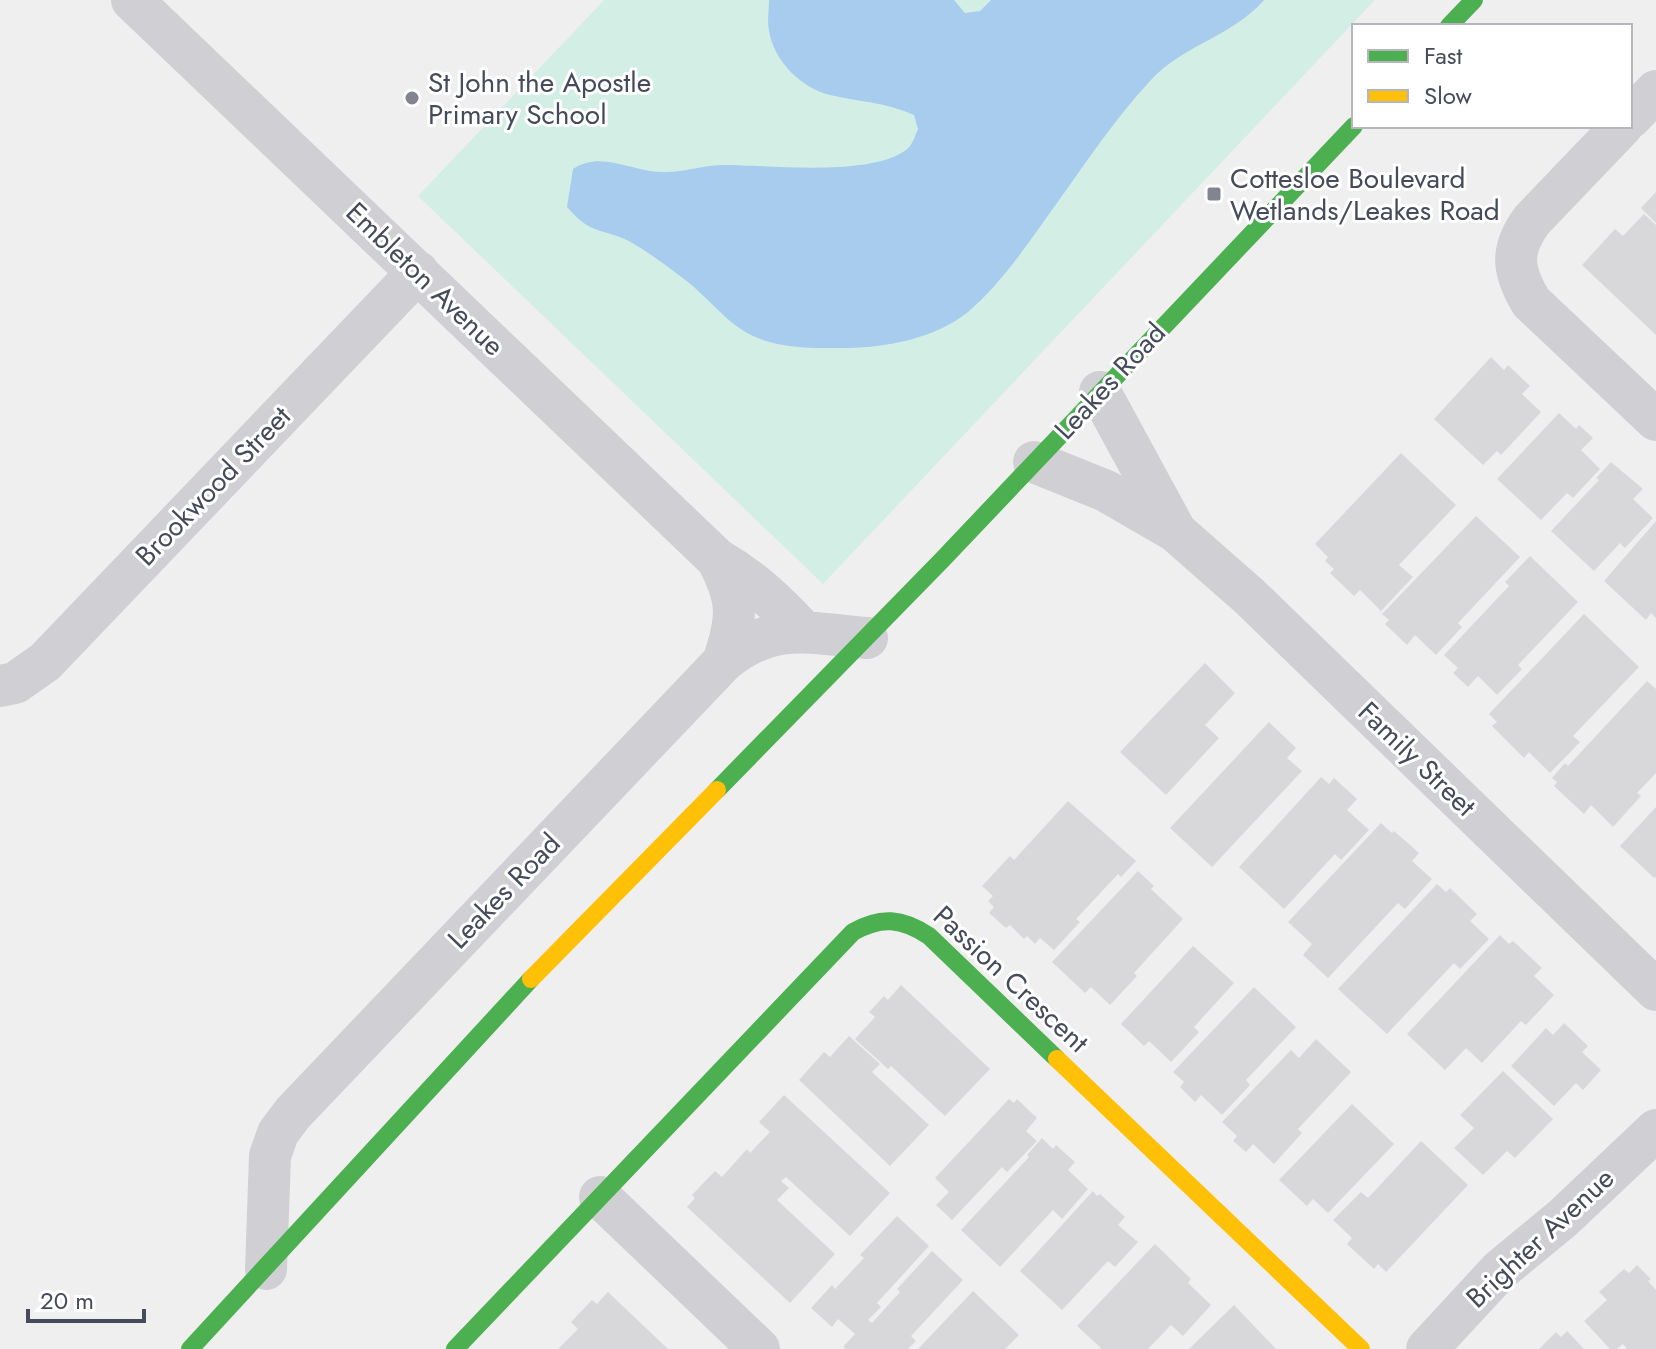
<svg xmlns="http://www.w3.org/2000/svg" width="1656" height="1349" viewBox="0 0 1656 1349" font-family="Jost,sans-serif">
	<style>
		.green { fill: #d3efe5 }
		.water { fill: #a7cced }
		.building { fill: #d8d8db }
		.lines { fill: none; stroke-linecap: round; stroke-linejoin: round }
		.street { stroke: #d0d0d4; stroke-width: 42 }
		.fast { stroke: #4caf50; stroke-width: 18 }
		.slow { stroke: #ffc107; stroke-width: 18 }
		.poi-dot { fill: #82848f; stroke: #fff; stroke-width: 3 }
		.labels { text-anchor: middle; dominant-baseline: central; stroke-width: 6; stroke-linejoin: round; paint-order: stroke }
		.poi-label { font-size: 28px; fill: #464b5b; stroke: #fff; text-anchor: start }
		.street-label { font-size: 28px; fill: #464b5b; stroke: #fff }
	</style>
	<rect width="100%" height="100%" fill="#f0efef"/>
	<path class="green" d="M604,0H1375L823,584L418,196Z"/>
	<path class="water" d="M769,0H954L965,13L980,11L991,0H1264C1233,36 1183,45 1151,80C1110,124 1077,176 1042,224C1020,255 997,287 968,312C935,339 884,348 843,348C813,348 781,349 753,336C727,324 707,296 684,279C668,267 651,254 634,244C606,227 593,238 567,207L573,169C602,150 631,172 662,172C683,173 703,165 724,165C769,165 870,177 906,150C912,146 915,136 918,129L914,115C886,102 859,102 830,95C801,88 774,61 769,31C767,21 769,10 769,0Z"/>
	<path class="building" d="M1656,192V223L1641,208Z
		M1644,214L1656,225V335L1582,265L1615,229L1623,236Z
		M1491,357L1504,370L1508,365L1530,386L1522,394L1541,412L1501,455L1497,451L1483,465L1434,419Z
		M1559,413L1576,429L1579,425L1593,438L1581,450L1600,469L1573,498L1567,493L1541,520L1497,479Z
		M1401,453L1456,505L1399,565L1413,577L1381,611L1360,590L1354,596L1330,573L1334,569L1325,561L1328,557L1315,544Z
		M1611,462L1643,489L1633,499L1653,518L1625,548L1620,543L1594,571L1551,531L1599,480L1596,478Z
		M1476,516L1520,557L1458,623L1462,627L1436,655L1415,635L1407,645L1385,624L1389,620L1382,614Z
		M1656,521V618L1651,613L1646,620L1604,581Z
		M1530,556L1578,602L1518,665L1522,669L1497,695L1478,676L1468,687L1453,673L1458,668L1444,655L1509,586L1505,582Z
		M1584,614L1639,667L1573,736L1580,742L1550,773L1529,752L1524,758L1492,726L1497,722L1489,714Z
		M1205,663L1235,693L1205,725L1219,738L1166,795L1120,752Z
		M1647,681L1656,689V773L1637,793L1641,796L1613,827L1591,805L1584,814L1554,786L1557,782L1552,778L1565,763L1568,766Z
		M1269,722L1296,748L1287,758L1302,771L1212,867L1170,828Z
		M1321,777L1329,784L1334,778L1357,799L1347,810L1369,830L1341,860L1335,854L1284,909L1239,867Z
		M1068,801L1136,861L1121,877L1118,874L1076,919L1080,922L1054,950L1040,938L1035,944L1027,936L1024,939L1010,925L1006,928L989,913L994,907L988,901L993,896L982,886L1010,856L1014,860Z
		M1656,807V877L1654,878L1620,846Z
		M1381,823L1392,833L1394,831L1419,853L1412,861L1432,879L1405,909L1398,903L1328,978L1303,955L1312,944L1288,922Z
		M1138,871L1154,886L1151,889L1183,919L1134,973L1137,976L1110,1005L1091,987L1085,993L1052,962Z
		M1437,884L1446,892L1450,888L1477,914L1470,921L1489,939L1460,969L1454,963L1387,1034L1338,989Z
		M1500,935L1509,944L1513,941L1542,968L1534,976L1554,995L1526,1025L1521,1021L1482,1063L1466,1048L1445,1070L1407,1034Z
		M1193,946L1234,983L1194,1027L1199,1032L1171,1062L1149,1041L1144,1046L1121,1024Z
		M901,985L990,1069L945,1116L891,1066L888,1069L855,1039L875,1017L869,1012L884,996L888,1000Z
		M1254,987L1296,1027L1246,1080L1250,1085L1222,1115L1201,1095L1195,1102L1180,1087L1184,1082L1173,1072Z
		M1564,1023L1588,1046L1582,1052L1601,1070L1583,1090L1576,1083L1554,1106L1511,1066L1546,1028L1553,1035Z
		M849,1036L880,1064L872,1072L929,1125L890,1166L799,1080L824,1052L830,1057Z
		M1316,1039L1351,1072L1298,1129L1302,1133L1274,1164L1253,1144L1246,1152L1233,1141L1237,1136L1222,1122L1291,1050L1299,1058Z
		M1503,1071L1553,1119L1515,1158L1507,1151L1483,1175L1454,1148L1474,1128L1460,1115Z
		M784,1095L890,1193L850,1236L786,1177L781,1181L789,1188L777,1200L835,1254L790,1303L687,1207L695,1198L692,1195L715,1171L722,1177L747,1149L750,1153L770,1132L759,1122Z
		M1009,1099L1014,1103L1017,1099L1037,1118L1026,1131L1037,1141L1007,1172L1002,1167L952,1220L936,1205L949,1192L935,1178Z
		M1352,1104L1394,1144L1328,1213L1313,1199L1307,1206L1279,1180Z
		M1042,1138L1053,1149L1056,1145L1075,1162L1068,1170L1088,1189L1062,1219L1053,1210L1000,1267L961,1230L1029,1157L1027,1155Z
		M1421,1141L1468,1185L1386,1272L1378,1264L1374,1269L1347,1244L1352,1238L1333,1220L1361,1192L1368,1198Z
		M1093,1191L1097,1196L1100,1194L1125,1217L1118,1225L1138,1242L1115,1267L1108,1261L1062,1310L1020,1271Z
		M897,1216L929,1246L877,1303L881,1307L868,1320L872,1323L900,1292L897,1289L932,1251L963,1280L911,1336L916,1341L908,1349H846L843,1347L855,1334L838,1319L832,1327L811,1308L832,1285L835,1289L864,1258L860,1255Z
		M1155,1244L1191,1279L1188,1283L1211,1305L1183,1336L1171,1325L1148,1349H1102L1077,1326Z
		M1637,1265L1651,1279L1648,1281L1656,1290V1349H1627L1623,1344L1617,1349H1610L1584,1321L1607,1300L1599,1292L1624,1269L1629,1273Z
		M973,1291L1019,1335L1005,1349H918Z
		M608,1292L668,1349H558L578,1329L571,1322L592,1300L597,1304Z
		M1234,1305L1276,1349H1189Z
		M1567,1331L1584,1349H1539L1556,1332L1561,1337Z"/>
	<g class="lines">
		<path class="street" d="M132,0L717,559C752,579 777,603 804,632
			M1630,118L1656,91
			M1622,126L1532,220C1510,250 1512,270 1531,302L1656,420
			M1100,392L1175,530
			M1034,462L1106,491L1175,531L1249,596L1656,990
			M717,559C739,600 738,618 723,662
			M0,686L15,683L45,662L418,272
			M600,1197L759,1349
			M266,1269L270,1156L278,1133L293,1113L723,662C772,621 808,633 867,638
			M1427,1349L1500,1270L1563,1218L1656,1130"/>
		<path class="fast" d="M1449,26L1474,0
			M717,790L942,560L1354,126
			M190,1349L531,979
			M455,1349L853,932C881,916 902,918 929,936L1057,1059"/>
		<path class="slow" d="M531,979L717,790
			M1057,1059L1361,1349"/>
	</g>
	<g class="poi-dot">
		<circle cx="412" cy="98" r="8"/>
		<rect x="1206" y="186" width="16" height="16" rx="4"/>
	</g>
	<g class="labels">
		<g class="poi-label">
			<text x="428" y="82">St John the Apostle<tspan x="428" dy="32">Primary School</tspan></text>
			<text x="1230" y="178">Cottesloe Boulevard<tspan x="1230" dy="32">Wetlands/Leakes Road</tspan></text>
		</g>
		<g class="street-label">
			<text transform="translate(425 279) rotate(44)">Embleton Avenue</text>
			<text transform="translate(1110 381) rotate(-47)">Leakes Road</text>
			<text transform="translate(213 486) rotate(-46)">Brookwood Street</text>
			<text transform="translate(1417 759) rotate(44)">Family Street</text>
			<text transform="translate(504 891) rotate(-46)">Leakes Road</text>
			<text transform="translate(1011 979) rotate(43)">Passion Crescent</text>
			<text transform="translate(1540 1238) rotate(-43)">Brighter Avenue</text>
		</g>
	</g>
	<rect x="1352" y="24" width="280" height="104" fill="#ffffff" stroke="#b5b7bd" stroke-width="2"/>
	<rect x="1368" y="50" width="40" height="12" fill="#4caf50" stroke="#b5b7bd" stroke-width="2"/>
	<text x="1424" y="64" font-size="24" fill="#464b5b">Fast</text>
	<rect x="1368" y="90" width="40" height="12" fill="#ffc107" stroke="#b5b7bd" stroke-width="2"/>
	<text x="1424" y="104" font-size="24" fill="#464b5b">Slow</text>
	<path d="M28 1309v12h116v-12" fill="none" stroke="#464b5b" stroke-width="4"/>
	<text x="40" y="1309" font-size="24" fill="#464b5b" stroke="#ffffff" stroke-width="6" paint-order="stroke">20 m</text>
</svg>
